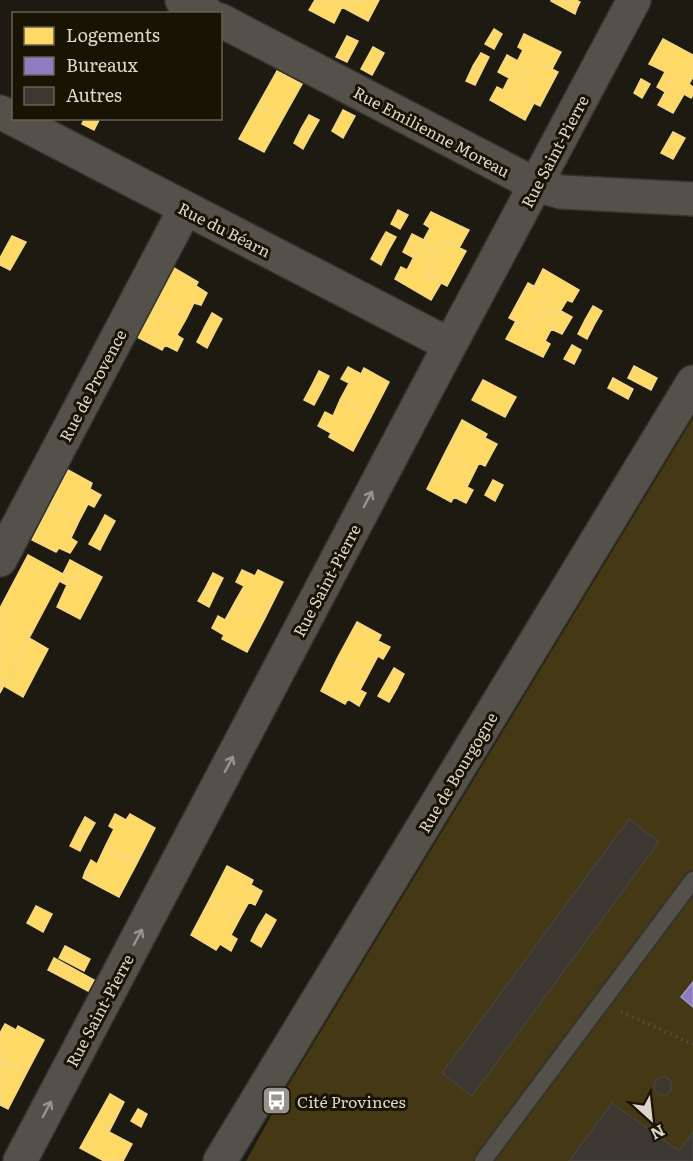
<svg xmlns="http://www.w3.org/2000/svg" width="693" height="1161" viewBox="0 0 693 1161" font-family="Literata,serif">
	<style>
		.green { fill: #453814 }
		.homes { fill: #ffd966; stroke: #f4d885; stroke-width: 1.5 }
		.offices { fill: #8e7cc3; stroke: #a597c6; stroke-width: 1.5 }
		.building { fill: #3c3831; stroke: #45433c; stroke-width: 1.5 }
		.lines { fill: none; stroke-linecap: round; stroke-linejoin: round }
		.service-casing { stroke: #35332d; stroke-width: 20 }
		.minor-casing { stroke: #35332d; stroke-width: 36 }
		.path { stroke: #524f48; stroke-width: 4; stroke-dasharray: 1.5 4.5; stroke-linecap: butt }
		.service { stroke: #54514b; stroke-width: 16 }
		.minor { stroke: #54514b; stroke-width: 33 }
		.oneway { stroke: #97948c }
		.labels { text-anchor: middle; dominant-baseline: central; stroke-width: 6; stroke-linejoin: round; paint-order: stroke }
		.street-label { font-size: 16px; fill: #dad6cc; stroke: #191304 }
		.poi-label { font-size: 16px; fill: #dad6cc; stroke: #191304; text-anchor: start }
	</style>
	<rect width="100%" height="100%" fill="#1d1a11"/>
	<path class="green" d="M693,418V1161H246L287,1087Z"/>
	<path class="homes" d="M315,0H379L368,21L342,7L334,23L309,10Z
		M551,0H562L577,8L575,14L551,1Z
		M562,0H576L580,2L577,8Z
		M494,29L502,34L494,49L485,44Z
		M524,34L561,52L552,69L539,62L532,75L515,66L523,50L518,47Z
		M347,36L358,41L347,62L336,57Z
		M663,39L693,55V77L689,84L693,87V95L691,98L684,94L673,113L658,105L674,76L649,64Z
		M373,47L384,53L372,75L361,69Z
		M481,53L489,57L482,71L473,66Z
		M507,55L518,61L515,66L532,75L539,62L558,72L540,106L521,97L528,84L511,74L509,78L498,72Z
		M473,66L482,71L475,85L466,81Z
		M277,71L302,84L283,118L258,105Z
		M665,72L674,76L665,92L657,87Z
		M511,74L528,84L521,97L534,103L525,120L490,100L497,87L503,90Z
		M641,79L650,84L642,98L634,93Z
		M258,105L283,118L264,152L239,139Z
		M343,110L355,116L343,138L332,131Z
		M309,115L319,120L311,134L301,129Z
		M85,118H100L94,130L82,124Z
		M301,129L311,134L303,149L294,143Z
		M673,132L685,138L673,159L661,153Z
		M398,210L408,215L400,229L391,224Z
		M431,212L469,230L459,248L446,241L439,254L421,245L430,228L424,224Z
		M386,232L396,237L388,251L378,246Z
		M412,234L424,240L421,245L439,254L446,241L466,251L447,286L428,276L435,263L416,253L414,258L403,252Z
		M12,236L26,242L10,270L0,265V258Z
		M378,246L388,251L381,265L371,259Z
		M416,253L435,263L428,276L441,283L431,300L395,279L401,267L407,270Z
		M174,268L198,282L196,286L207,293L201,305L194,303L186,319L156,303Z
		M543,269L579,290L572,302L567,300L558,315L541,306L548,294L534,287Z
		M528,283L548,294L541,306L558,315L561,311L572,317L562,334L551,329L554,324L536,314L529,328L509,318Z
		M156,303L186,319L177,335L183,339L177,351L165,345L162,350L137,337Z
		M593,306L602,311L594,325L585,320Z
		M212,313L222,319L214,334L204,328Z
		M536,314L554,324L545,341L550,344L543,357L506,339L516,321L529,328Z
		M585,320L594,325L587,339L578,334Z
		M204,328L214,334L207,348L197,342Z
		M572,345L581,350L574,364L564,359Z
		M634,366L657,378L651,390L628,378Z
		M348,367L361,374L364,368L389,382L371,417L340,400L349,383L341,379Z
		M319,371L329,376L322,390L312,385Z
		M613,378L633,389L628,399L608,388Z
		M483,380L516,397L505,417L472,400Z
		M312,385L322,390L314,405L304,400Z
		M340,400L371,417L353,451L329,437L331,433L318,426L325,412L333,416Z
		M462,420L487,434L485,438L497,444L485,466L479,463L475,471L444,455Z
		M444,455L475,471L467,487L473,490L466,503L454,497L451,502L427,489Z
		M68,470L92,483L90,489L101,495L94,507L88,504L79,521L50,505Z
		M493,480L503,485L495,501L485,495Z
		M50,505L79,521L71,538L77,542L70,553L59,548L56,552L32,540Z
		M105,515L115,521L107,536L97,530Z
		M97,530L107,536L100,550L89,544Z
		M28,555L63,574L0,693V608Z
		M70,560L83,567L76,581L63,574Z
		M83,567L102,577L80,619L57,607L67,585L59,581L63,574L76,581Z
		M242,570L255,576L258,570L283,582L265,618L235,602L244,586L236,582Z
		M213,573L223,578L216,592L206,587Z
		M206,587L216,592L209,607L198,601Z
		M235,602L265,618L247,652L222,639L224,635L212,628L218,616L225,620Z
		M357,622L381,635L378,641L390,647L383,659L378,656L369,673L338,657Z
		M29,638L48,649L23,697L4,686Z
		M338,657L369,673L360,690L366,693L359,706L348,699L345,704L321,691Z
		M394,668L404,674L397,688L386,682Z
		M386,682L397,688L389,702L378,696Z
		M115,814L126,820L130,814L155,828L137,863L105,847L114,829L109,826Z
		M85,817L95,823L87,837L77,832Z
		M77,832L87,837L80,851L70,846Z
		M105,847L137,863L119,897L94,884L96,878L85,872L91,860L97,864Z
		M227,866L253,880L251,885L262,891L255,905L249,902L240,918L209,901Z
		M85,872L96,878L94,884L83,878Z
		M209,901L240,918L231,935L237,939L231,951L220,944L216,950L191,935Z
		M36,906L52,914L43,932L27,923Z
		M266,914L276,920L269,933L258,927Z
		M258,927L269,933L261,947L251,941Z
		M65,946L90,959L84,971L59,958Z
		M54,958L94,980L88,991L48,970Z
		M5,1024L16,1030L18,1026L44,1040L26,1074L0,1060V1033Z
		M0,1060L26,1074L8,1109L0,1105Z
		M110,1094L124,1102L109,1132L132,1144L123,1161H104L80,1148Z
		M138,1109L147,1114L141,1127L131,1121Z"/>
	<path class="offices" d="M693,982V1007L681,997Z"/>
	<path class="building" d="M629,819L659,842L472,1096L442,1073Z
		M654 1086a9 9 0 1 1 18 0a9 9 0 1 1-18 0Z
		M612,1103L679,1151L693,1132V1161H569Z"/>
	<g class="lines">
		<defs>
			<path id="service" d="M483,1161L693,880"/>
			<path id="minor" d="M182,0L208,14
				M220,20L536,185L561,192L693,199
				M0,112L450,345
				M0,560L185,209
				M20,1161L443,358L634,0
				M220,1161L693,382"/>
		</defs>
		<use href="#service" class="service-casing"/>
		<use href="#minor" class="minor-casing"/>
		<path class="path" d="M621,1012L693,1044"/>
		<use href="#service" class="service"/>
		<use href="#minor" class="minor"/>
	</g>
	<defs><path id="oneway-shaft" d="M-6 0H5M1.5-3L5.5 0L1.5 3" fill="none" stroke-width="1.6" stroke-linecap="round" stroke-linejoin="round" transform="scale(1.5)"/></defs>
	<g class="oneway">
		<use href="#oneway-shaft" transform="translate(368 499) rotate(-62)"/>
		<use href="#oneway-shaft" transform="translate(229 764) rotate(-62)"/>
		<use href="#oneway-shaft" transform="translate(138 937) rotate(-62)"/>
		<use href="#oneway-shaft" transform="translate(47 1109) rotate(-62)"/>
	</g>
	<defs>
		<symbol id="bus-square" viewBox="-11 -11 22 22"><rect x="-9" y="-9" width="18" height="18" rx="4" fill="#98948b" stroke="#191304"/><path d="M-5-6H5V4H4V6H2V4H-2V6H-4V4H-5ZM-3.5-4V0h7V-4ZM-3.5 1.2v1.5H-2V1.2ZM2 1.2v1.5H3.5V1.2Z" fill="#fff"/></symbol>
	</defs>
	<g fill-rule="evenodd">
		<use href="#bus-square" x="260" y="1084" width="33" height="33"/>
	</g>
	<g class="labels">
		<g class="street-label">
			<text transform="translate(432 131) rotate(28)">Rue Emilienne Moreau</text>
			<text transform="translate(554 151) rotate(-62)">Rue Saint-Pierre</text>
			<text transform="translate(225 229) rotate(27)">Rue du Béarn</text>
			<text transform="translate(92 385) rotate(-62)">Rue de Provence</text>
			<text transform="translate(326 580) rotate(-62)">Rue Saint-Pierre</text>
			<text transform="translate(457 772) rotate(-59)">Rue de Bourgogne</text>
			<text transform="translate(99 1010) rotate(-62)">Rue Saint-Pierre</text>
		</g>
		<g class="poi-label">
			<text x="297" y="1101">Cité Provinces</text>
		</g>
	</g>
	<rect x="12" y="12" width="210" height="108" fill="#191304" stroke="#666154" stroke-width="1.5"/>
	<rect x="24" y="27" width="30" height="18" fill="#ffd966" stroke="#666154" stroke-width="1.5"/>
	<text x="66" y="42" font-size="18" fill="#dad6cc">Logements</text>
	<rect x="24" y="57" width="30" height="18" fill="#8e7cc3" stroke="#666154" stroke-width="1.5"/>
	<text x="66" y="72" font-size="18" fill="#dad6cc">Bureaux</text>
	<rect x="24" y="87" width="30" height="18" fill="#3c3831" stroke="#666154" stroke-width="1.5"/>
	<text x="66" y="102" font-size="18" fill="#dad6cc">Autres</text>
	<g transform="translate(651 1119) rotate(153)" stroke="#191304" stroke-width="4.5" paint-order="stroke">
	<path d="M0-4.5L10 22L0 15L-10 22Z" fill="#dad6cc"/>
	<text y="-9" font-size="16" font-weight="bold" text-anchor="middle" fill="#dad6cc">N</text>
	</g>
</svg>
